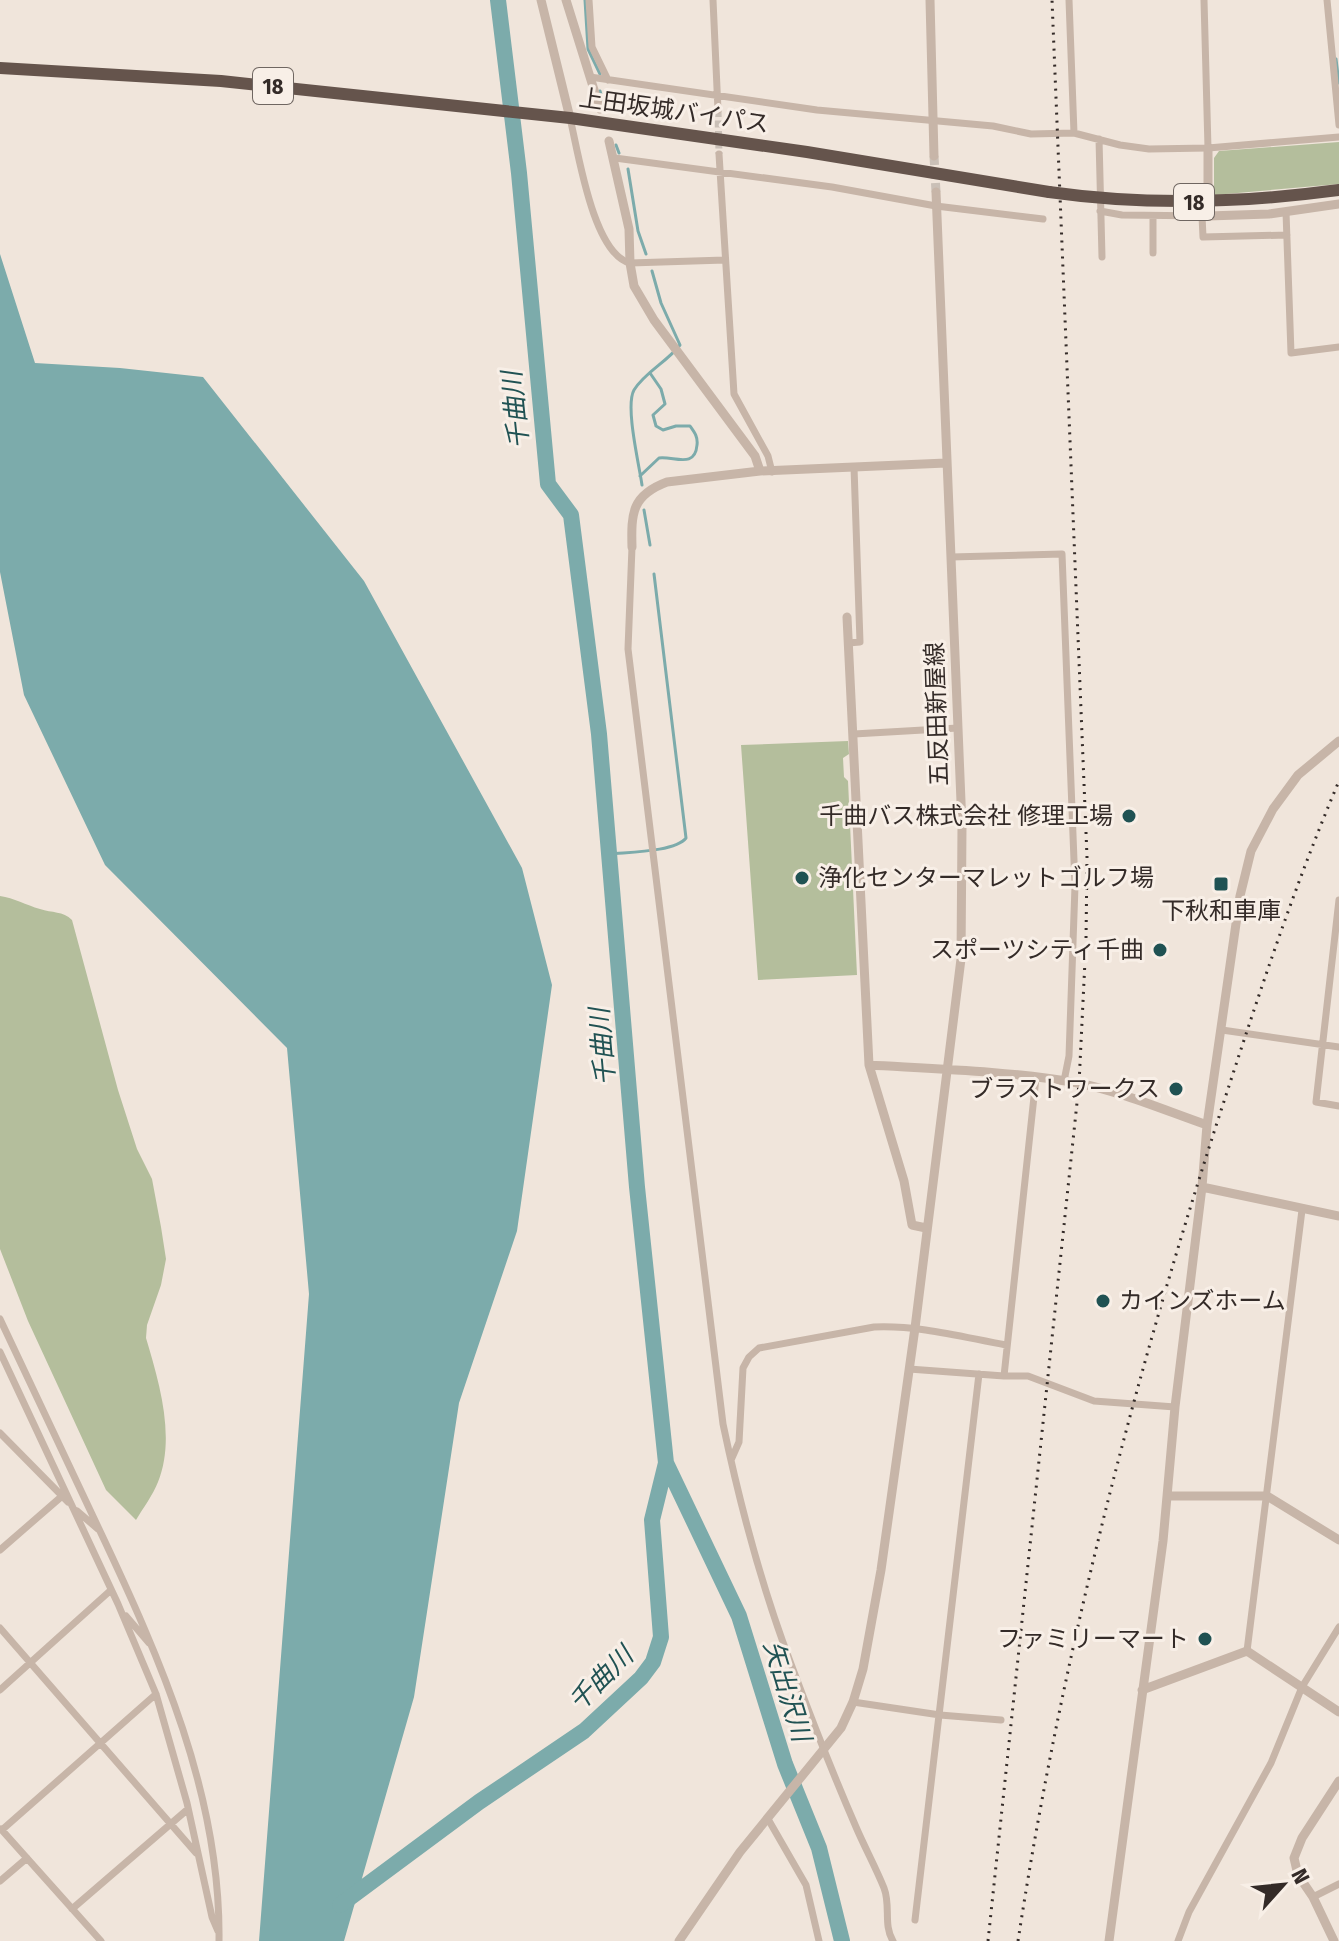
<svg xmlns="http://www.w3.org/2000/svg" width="1339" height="1941" viewBox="0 0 1339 1941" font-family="'Fira Sans Condensed','Noto Sans JP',sans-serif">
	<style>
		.green { fill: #b4be9c }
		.water { fill: #7cabab }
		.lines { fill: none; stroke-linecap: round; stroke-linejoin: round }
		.stream { stroke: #7cabab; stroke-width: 3 }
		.river { stroke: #7cabab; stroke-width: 16 }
		.minor-tunnel { stroke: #cac0b7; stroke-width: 7; stroke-dasharray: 7 3.5; stroke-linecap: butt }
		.tertiary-tunnel { stroke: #cac0b7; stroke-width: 9; stroke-dasharray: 9 4.5; stroke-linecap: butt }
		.minor { stroke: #c7b5a8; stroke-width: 7 }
		.tertiary { stroke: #c7b5a8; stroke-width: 9 }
		.trunk { stroke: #65544c; stroke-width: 12 }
		.rail { stroke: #342b28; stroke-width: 3; stroke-dasharray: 2 6; stroke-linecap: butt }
		.trunk-bridge { stroke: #65544c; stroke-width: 12 }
		.poi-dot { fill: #205253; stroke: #f8efe7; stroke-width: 3 }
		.labels { text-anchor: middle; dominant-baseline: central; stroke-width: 6; stroke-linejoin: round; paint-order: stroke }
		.shield { fill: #f8efe7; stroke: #6f6661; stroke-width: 2 }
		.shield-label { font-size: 22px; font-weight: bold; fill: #342b28 }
		.street-label { font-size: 24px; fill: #342b28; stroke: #f8efe7 }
		.poi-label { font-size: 24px; fill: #342b28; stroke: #f8efe7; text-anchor: end }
		.water-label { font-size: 26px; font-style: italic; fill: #205253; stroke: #f8efe7 }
	</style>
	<rect width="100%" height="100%" fill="#f0e5db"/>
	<path class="green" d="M1339,142V184L1214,195V158L1219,151Z
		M848,741L849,754L843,758L844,777L848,781L857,975L758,980L741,745Z
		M0,896C14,898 26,905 40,909C52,913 63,911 72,920L118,1090L137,1149L152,1179L161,1227L166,1259L161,1285L147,1325L146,1338C159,1382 176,1437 158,1482C153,1495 143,1508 136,1520L106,1490L28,1321L0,1249Z"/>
	<path class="water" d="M0,254L35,363L120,368L203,377L364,581L522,868L552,985L517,1231L459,1403L414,1697L344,1941H259L309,1294L287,1048L105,865L24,695L0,572Z"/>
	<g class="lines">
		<path class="stream" d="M585,0L588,49L600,74
			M1336,59L1339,83
			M600,91L605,108
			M616,145L619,153
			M628,169L638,231L646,254
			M640,476L659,458C674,456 695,469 697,445C698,437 695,433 690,426H676L663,430L656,426L653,415L665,404L661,389L650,373
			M642,485C639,464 625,406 634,390C645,372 667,362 680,345L661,303L652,271
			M644,510L650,545
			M610,854C628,852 675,852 686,838L654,574"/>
		<path class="river" d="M666,1463L739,1616L785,1764L819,1848L842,1941
			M340,1905L479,1802L584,1731L641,1678L653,1662L661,1637L652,1520L666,1463L637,1187L599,734L571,515L548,484L519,173L498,0"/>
		<path class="minor-tunnel" d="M718,110L719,154"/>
		<path class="tertiary-tunnel" d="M934,156L936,192"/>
		<path class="minor" d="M589,0L592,47L608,80
			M713,0L718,110
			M1069,0L1074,133
			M1204,0L1208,148
			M1327,0L1339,125
			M590,77L817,110L993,126L1031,134L1074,133L1120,145L1149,149L1208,148L1339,137
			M570,118C578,151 593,254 630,263L725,260
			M1099,139L1102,257
			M719,154L734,394L768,456L772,472
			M615,158L832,187L936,206L1043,219
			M1100,211L1122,215L1208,216
			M1286,212L1291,353L1339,347
			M1153,216V253
			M1202,216L1203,237L1287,235
			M632,547L628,649L723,1424C740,1505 761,1585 791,1664C811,1718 833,1774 856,1827C865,1848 876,1868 884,1888C891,1906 883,1925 893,1941
			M951,557L1062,554L1075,886L1069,1056L1064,1081
			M848,643L860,642L854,467
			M854,734L958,728
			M1339,900L1316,1102L1339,1106
			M1222,1030L1339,1047
			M0,1319C33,1389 66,1459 99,1529C160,1658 221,1795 219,1941
			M0,1352L118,1604L156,1694L187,1803L212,1917L218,1931
			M909,1369L1004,1376H1028L1094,1401L1175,1407
			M1004,1376L1036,1078
			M0,1433L68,1502
			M731,1460L739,1442L743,1368L749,1357L759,1348L874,1327C919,1325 962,1337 1006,1345
			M77,1511L98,1529
			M0,1550L61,1497
			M126,1616L149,1643
			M0,1628L196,1853
			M1247,1651L1302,1210
			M0,1690L111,1590
			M853,1702L940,1715L1001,1720
			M768,1819L806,1885L819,1941
			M1,1829L101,1941
			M2,1830L156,1694
			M0,1881L27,1858
			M1313,1897L1339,1884
			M72,1909L188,1809
			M915,1920L979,1374
			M1178,1941L1189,1912L1271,1763L1302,1687L1339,1627"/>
		<path class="tertiary" d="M541,0L570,118
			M566,0L600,109
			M930,0L934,156
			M609,141L629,229L630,263L634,286L654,320L755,456L760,471
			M1208,148V216L1269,214L1339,204
			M632,547C631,513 632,495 667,482L760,471L946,463
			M847,617L869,1065L904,1181L912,1225L926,1228
			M869,1065C938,1069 1009,1071 1078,1083C1122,1092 1164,1110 1207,1125
			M1202,1187L1339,1216
			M1167,1496H1267L1339,1540
			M1142,1690L1247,1651L1339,1712
			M679,1941L740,1852L841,1728L853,1702L863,1669L881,1570L915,1328L961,959L962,826L936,192
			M1109,1941L1163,1541L1175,1407L1202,1187L1207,1125L1240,896L1251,851L1273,809L1298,775L1339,741
			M1334,1941L1313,1897L1298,1875L1294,1858L1302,1838L1339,1781"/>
		<path class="trunk" d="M0,68L221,81L570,118L807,152L1049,192"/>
		<path class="rail" d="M988,1941L1079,1084L1086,940L1087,857L1052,0
			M1018,1941C1060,1666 1130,1394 1215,1129C1253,1012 1291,894 1339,781"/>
		<path class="trunk-bridge" d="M1049,192C1147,206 1242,203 1339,190"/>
	</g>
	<g class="poi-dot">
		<circle cx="1129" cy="816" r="8"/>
		<circle cx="802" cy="878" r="8"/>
		<rect x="1213" y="876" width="16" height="16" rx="4"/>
		<circle cx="1160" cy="950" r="8"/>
		<circle cx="1176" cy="1089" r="8"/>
		<circle cx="1103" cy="1301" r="8"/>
		<circle cx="1205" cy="1639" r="8"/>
	</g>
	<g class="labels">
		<g class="shield">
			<rect x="253" y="68" width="40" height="36" rx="6"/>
			<rect x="1174" y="184" width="40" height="36" rx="6"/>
		</g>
		<g class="shield-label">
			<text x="273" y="86">18</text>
			<text x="1194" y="202">18</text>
		</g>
		<g class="street-label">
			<text transform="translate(674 111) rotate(8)">上田坂城バイパス</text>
			<text transform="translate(937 714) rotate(-92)">五反田新屋線</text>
		</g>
		<g class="poi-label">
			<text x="1113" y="816">千曲バス株式会社 修理工場</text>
			<text x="818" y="878" text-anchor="start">浄化センターマレットゴルフ場</text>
			<text x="1221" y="911" text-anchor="middle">下秋和車庫</text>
			<text x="1144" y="950">スポーツシティ千曲</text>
			<text x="1160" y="1089">ブラストワークス</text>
			<text x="1119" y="1301" text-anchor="start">カインズホーム</text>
			<text x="1189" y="1639">ファミリーマート</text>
		</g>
		<g class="water-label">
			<text transform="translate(516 410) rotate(-96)">千曲川</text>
			<text transform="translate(603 1047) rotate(-95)">千曲川</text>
			<text transform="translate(601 1679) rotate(-45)">千曲川</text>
			<text transform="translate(787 1691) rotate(73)">矢出沢川</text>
		</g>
	</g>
	<g transform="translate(1283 1885) rotate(63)" stroke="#f8efe7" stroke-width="6" paint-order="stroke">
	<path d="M0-6L14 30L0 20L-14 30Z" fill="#342b28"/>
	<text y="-12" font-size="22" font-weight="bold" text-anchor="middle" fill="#342b28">N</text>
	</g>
</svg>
